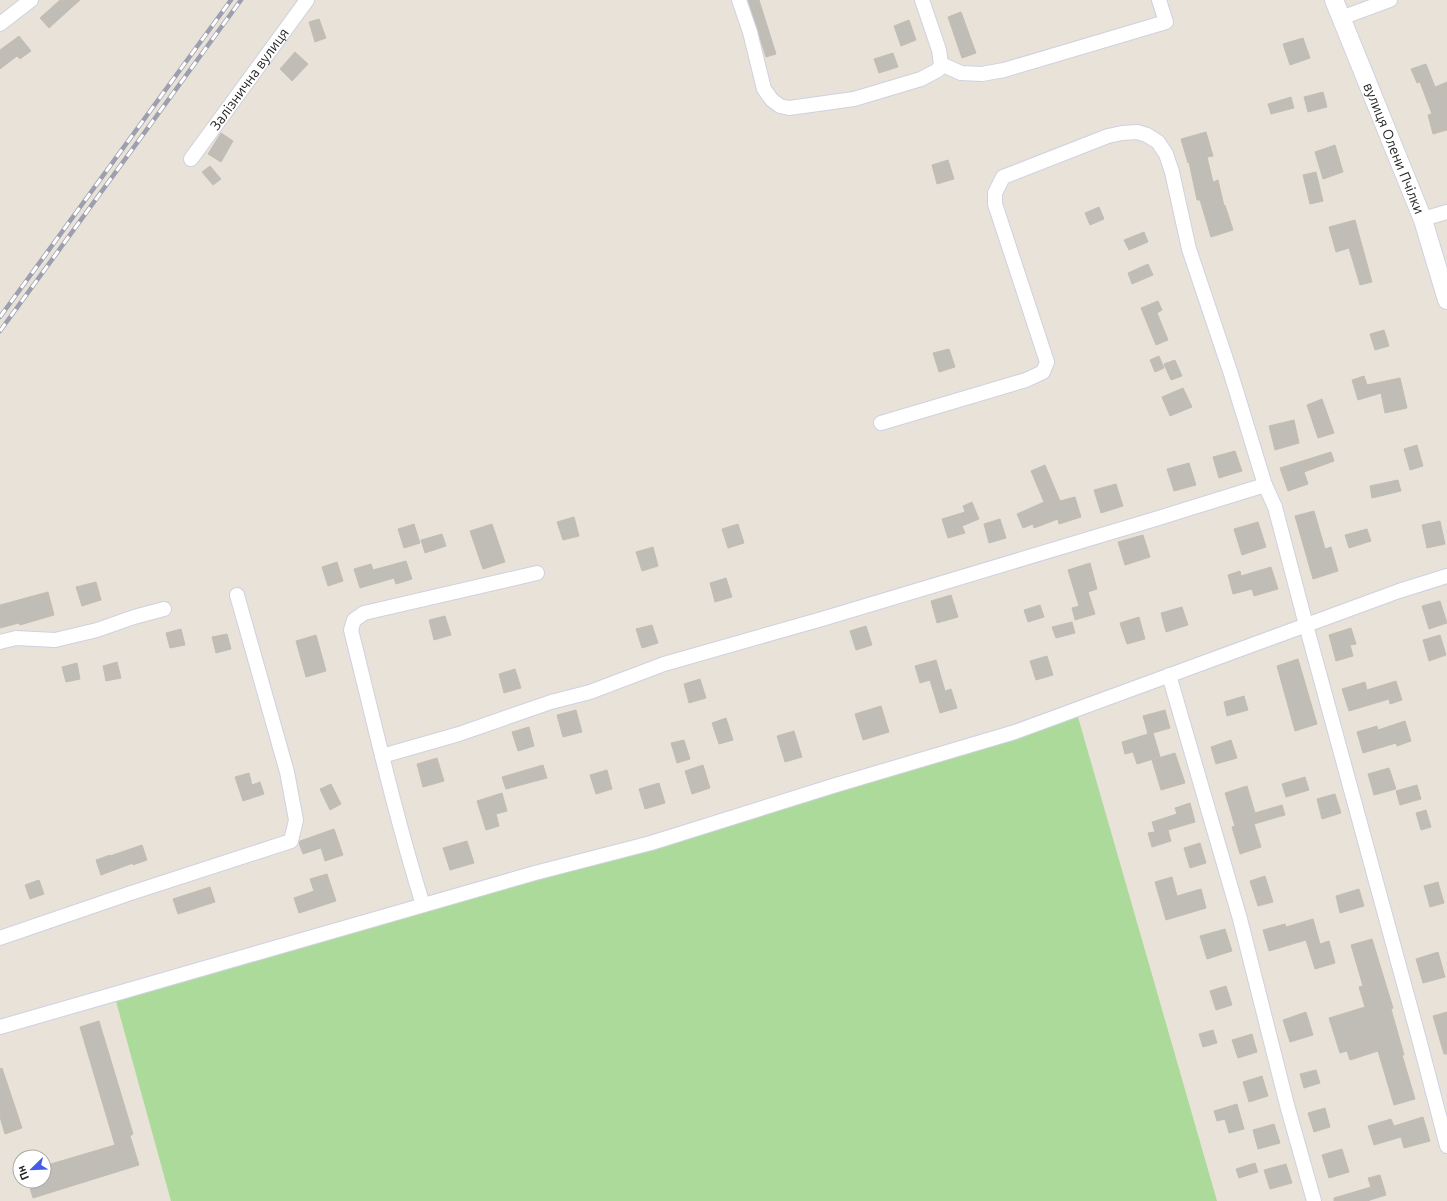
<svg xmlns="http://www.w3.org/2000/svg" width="1447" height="1201" viewBox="0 0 1447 1201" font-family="Ubuntu,sans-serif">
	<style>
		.green { fill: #acda9a }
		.building { fill: #c0bcb6; stroke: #c3beb3 }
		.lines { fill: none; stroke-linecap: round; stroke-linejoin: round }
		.minor-casing { stroke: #cfd1df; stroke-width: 16 }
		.tertiary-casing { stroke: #cfd1df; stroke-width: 20 }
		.minor { stroke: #fff; stroke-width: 14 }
		.tertiary { stroke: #fff; stroke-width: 18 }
		.rail-casing { stroke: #9d9faf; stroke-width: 4.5 }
		.rail { stroke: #fff; stroke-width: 3; stroke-dasharray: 9; stroke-linecap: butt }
		.labels { text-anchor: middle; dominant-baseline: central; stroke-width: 4; stroke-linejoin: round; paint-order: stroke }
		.street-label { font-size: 14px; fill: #272727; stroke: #fff }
	</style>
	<rect width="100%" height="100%" fill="#e8e2d9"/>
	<path class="green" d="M1076,710L1217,1201H171L114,994Z"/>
	<path class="building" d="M60,0H80L49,28L40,18Z
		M748,0H759L776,54L766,57Z
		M961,12L976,53L962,58L948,17Z
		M319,19L326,38L315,42L309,22Z
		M909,20L916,40L901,46L894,26Z
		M19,36L31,51L20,59L17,56L0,69V50Z
		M1303,38L1310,58L1290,65L1283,44Z
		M295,52L308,64L292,81L280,69Z
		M893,53L898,67L879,73L874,59Z
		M1426,64L1435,87L1447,82V130L1433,134L1428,115L1432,114L1420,82L1417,83L1411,69Z
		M1323,92L1327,107L1308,112L1304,97Z
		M1291,97L1294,108L1271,114L1268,104Z
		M1206,132L1213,156L1207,157L1213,182L1218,180L1224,206L1225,205L1233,230L1211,237L1200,200H1197L1189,162L1188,163L1181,139Z
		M221,133L233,141L221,162L208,154Z
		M1335,145L1343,172L1323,179L1315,152Z
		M948,160L954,179L937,184L932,165Z
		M210,166L221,179L213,185L202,172Z
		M1316,172L1323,201L1310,204L1303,175Z
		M1099,207L1104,219L1090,225L1085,213Z
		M1355,220L1372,282L1360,285L1349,248L1336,252L1329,227Z
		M1144,232L1148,242L1129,250L1124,240Z
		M1148,264L1153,275L1132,284L1128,273Z
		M1158,301L1162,310L1157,313L1168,340L1156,345L1141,308Z
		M1384,330L1389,346L1375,350L1370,334Z
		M949,349L955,367L939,372L933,353Z
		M1159,356L1164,368L1155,372L1150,360Z
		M1175,360L1182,376L1171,380L1164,364Z
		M1364,376L1367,385L1400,378L1407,408L1385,413L1381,393L1358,400L1352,380Z
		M1183,388L1192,407L1170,416L1162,397Z
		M1322,399L1334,433L1318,438L1307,405Z
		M1294,420L1299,443L1275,450L1269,426Z
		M1417,445L1423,466L1410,470L1404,449Z
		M1235,451L1242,471L1219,478L1213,457Z
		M1331,452L1334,461L1304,472L1308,484L1288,491L1280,468Z
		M1189,463L1196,485L1174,491L1167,469Z
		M1045,465L1060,501L1075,497L1081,517L1059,524L1058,519L1034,528L1033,524L1023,528L1017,514L1044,502L1031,471Z
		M1398,480L1401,491L1372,498L1370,486Z
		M1116,484L1123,506L1101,513L1094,490Z
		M972,502L979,519L962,526L965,533L948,538L942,519L965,512L963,506Z
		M1314,511L1325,549L1331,547L1338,571L1313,579L1295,516Z
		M574,517L579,536L563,540L557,522Z
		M1000,519L1006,538L989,543L984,524Z
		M1440,521L1445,544L1427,548L1422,525Z
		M1258,522L1266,547L1242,555L1234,529Z
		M414,524L420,543L404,548L398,529Z
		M492,524L505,562L483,569L470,531Z
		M738,524L744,543L728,548L722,529Z
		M1367,529L1371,541L1349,548L1345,535Z
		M442,534L446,546L425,553L421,540Z
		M1143,535L1150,557L1125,565L1118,542Z
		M653,547L658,566L642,571L636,552Z
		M406,561L412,579L396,584L394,578L360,588L354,569L371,564L373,570Z
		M337,562L343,581L328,586L322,567Z
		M1090,563L1097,589L1088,592L1095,614L1075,620L1072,608L1079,606L1068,570Z
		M1271,567L1278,589L1254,596L1252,589L1233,594L1228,575L1240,571L1241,576Z
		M726,578L732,597L715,602L710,583Z
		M96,582L101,600L82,606L76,587Z
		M48,592L54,615L20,625L19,623L0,628V605Z
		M951,595L958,617L937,623L931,601Z
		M1440,601L1447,623L1429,629L1422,606Z
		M1040,605L1044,617L1028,622L1024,610Z
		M1182,607L1188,625L1166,632L1161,613Z
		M445,616L451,635L434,640L429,620Z
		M1139,617L1145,639L1127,644L1120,623Z
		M1072,622L1075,633L1056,638L1052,627Z
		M652,625L658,643L642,648L636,629Z
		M866,626L872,645L856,650L850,631Z
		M1351,628L1356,644L1350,645L1353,656L1336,661L1329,635Z
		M181,629L185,645L170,648L166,633Z
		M227,634L231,649L216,653L212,637Z
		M316,635L326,671L306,677L296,641Z
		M1440,635L1446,655L1429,661L1423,640Z
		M1047,656L1053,675L1036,680L1030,661Z
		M1298,659L1317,724L1295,731L1277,666Z
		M936,660L945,691L951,689L957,708L940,713L930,680L920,683L915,666Z
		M117,662L121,678L106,681L103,666Z
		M77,663L80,679L66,682L62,667Z
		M515,669L521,688L504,693L499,674Z
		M700,679L706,698L689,703L684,684Z
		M1396,681L1402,700L1390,704L1389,699L1349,711L1342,689L1365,682L1367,690Z
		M1244,696L1248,710L1227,716L1224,702Z
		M881,706L889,732L863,740L855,714Z
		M576,710L582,732L563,737L557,715Z
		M1165,710L1170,728L1153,733L1160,757L1137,764L1133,752L1125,754L1122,742L1148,734L1143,716Z
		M726,718L733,740L719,744L712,723Z
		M1405,721L1411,741L1397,746L1396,743L1363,753L1357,732L1377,726L1378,730Z
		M529,727L534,746L518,751L512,732Z
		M794,731L802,757L785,762L777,736Z
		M684,740L690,759L677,763L671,743Z
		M1231,740L1237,758L1216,764L1211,747Z
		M1175,753L1185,783L1161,790L1152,760Z
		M437,758L444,781L423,787L417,764Z
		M543,765L547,778L506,789L502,777Z
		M703,765L710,788L692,794L685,771Z
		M1389,768L1396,789L1374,795L1368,774Z
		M607,770L612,789L596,794L590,775Z
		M249,773L252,785L260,782L264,794L243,801L235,777Z
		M1305,777L1309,790L1286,797L1282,784Z
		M659,783L665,803L645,809L639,789Z
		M331,784L341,804L330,810L320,789Z
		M1417,785L1421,799L1400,805L1396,791Z
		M1247,786L1255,813L1282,805L1285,815L1254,824L1261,847L1240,854L1232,827L1235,826L1225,793Z
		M502,793L507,811L496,814L499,826L486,830L477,801Z
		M1335,794L1341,813L1322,819L1317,799Z
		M1190,803L1195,822L1168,830L1171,841L1152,847L1148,833L1155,832L1152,822L1177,814L1175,808Z
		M1426,810L1431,827L1421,830L1416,813Z
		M334,829L343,855L325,861L321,848L303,854L299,843L300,841Z
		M467,841L474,863L450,870L443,848Z
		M1200,843L1206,863L1190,868L1184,848Z
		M142,845L147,860L133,865V863L101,875L96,860L110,855V856Z
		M327,874L336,901L299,913L294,898L314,891L310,879Z
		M1265,876L1273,902L1258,906L1250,881Z
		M1172,877L1177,896L1201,889L1206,908L1166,920L1155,882Z
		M39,880L44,894L30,899L25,885Z
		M1438,882L1444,903L1430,907L1424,886Z
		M210,887L215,902L178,914L173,899Z
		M1359,889L1364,906L1340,913L1336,896Z
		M1313,919L1320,944L1329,941L1335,963L1315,969L1306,940L1269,951L1263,930L1285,924L1286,927Z
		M1225,929L1232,951L1207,959L1200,936Z
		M1372,939L1393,1008L1391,1009L1404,1055H1402L1415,1099L1394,1105L1378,1051L1350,1060L1347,1051L1340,1053L1329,1018L1365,1007L1359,987L1363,986L1351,945Z
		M1438,952L1445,977L1423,983L1416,959Z
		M1226,986L1232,1005L1216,1010L1210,991Z
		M1306,1012L1313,1035L1290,1042L1283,1020Z
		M1447,1012V1054H1444L1433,1016Z
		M99,1021L133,1134L130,1136L139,1165L33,1198L28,1181H44V1166L115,1145L80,1027Z
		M1213,1030L1217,1043L1203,1047L1199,1034Z
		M1252,1034L1257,1052L1238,1058L1232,1040Z
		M2,1068L22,1128L5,1134L0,1117V1069Z
		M1316,1070L1320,1083L1304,1088L1300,1074Z
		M1262,1076L1268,1096L1249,1102L1243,1082Z
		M1237,1104L1244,1129L1229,1133L1225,1119L1217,1121L1214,1111Z
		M1325,1108L1330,1127L1314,1132L1308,1113Z
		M1423,1117L1430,1141L1404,1148L1401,1137L1374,1145L1368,1126L1391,1119L1394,1126Z
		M1274,1124L1280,1143L1258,1149L1253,1130Z
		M1342,1149L1349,1172L1329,1178L1322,1155Z
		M1255,1163L1258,1172L1239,1178L1236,1169Z
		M1286,1164L1292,1183L1270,1189L1264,1170Z
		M1380,1175L1386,1195L1367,1201H1334V1198L1371,1187L1368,1178Z"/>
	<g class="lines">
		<defs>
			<g id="minor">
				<path d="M739,0L750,32L764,89L772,100L780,106L789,108L854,99L921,79L938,70L941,64L939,50L922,0"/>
				<path d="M1341,18L1390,0"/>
				<path d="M0,24L31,0"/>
				<path d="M941,64L961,73L982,74L1004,70L1166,22L1159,0"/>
				<path id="s1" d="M191,159L307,0"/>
				<path d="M1423,219L1447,212"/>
				<path d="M881,423L1026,380L1043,372L1047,362L995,204V193L1003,177L1108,136L1122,133L1137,132L1147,135L1158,142L1166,154L1172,172L1189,249L1231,374L1265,485L1275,507L1306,625L1419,1039L1447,1146"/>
				<path d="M0,642L16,638L55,640L97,630L134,617L164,609"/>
				<path d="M1169,675L1240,919L1287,1105L1314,1201"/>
				<path d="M382,756L459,734L551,702L590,692L664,664L822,619L1152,520L1265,485"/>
				<path d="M423,905C395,815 374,722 351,630L354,620L364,613L537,573"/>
				<path d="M0,938L131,893L291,841L296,820L287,772L237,595"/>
				<path d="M0,1027L535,873L651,843L836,785L1015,732L1399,591L1447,576"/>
			</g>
			<g id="tertiary">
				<path id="s2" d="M1334,0L1423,220L1447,300"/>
			</g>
		</defs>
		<use href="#minor" class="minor-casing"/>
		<use href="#tertiary" class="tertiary-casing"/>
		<use href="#minor" class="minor"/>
		<use href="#tertiary" class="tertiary"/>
		<defs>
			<path id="rail" d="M0,317L231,0
				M0,331L241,0"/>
		</defs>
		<use href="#rail" class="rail-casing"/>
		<use href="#rail" class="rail"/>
	</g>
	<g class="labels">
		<g class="street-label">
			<text stroke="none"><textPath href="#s1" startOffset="99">Залізнична вулиця</textPath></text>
			<text stroke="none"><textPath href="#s2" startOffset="160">вулиця Олени Пчілки</textPath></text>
		</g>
	</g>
	<g transform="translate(32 1169) rotate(247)"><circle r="19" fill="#ffffff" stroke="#a9a9a9"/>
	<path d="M0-3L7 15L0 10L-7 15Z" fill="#465ce8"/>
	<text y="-6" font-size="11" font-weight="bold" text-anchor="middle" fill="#272727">Пн</text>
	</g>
</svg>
